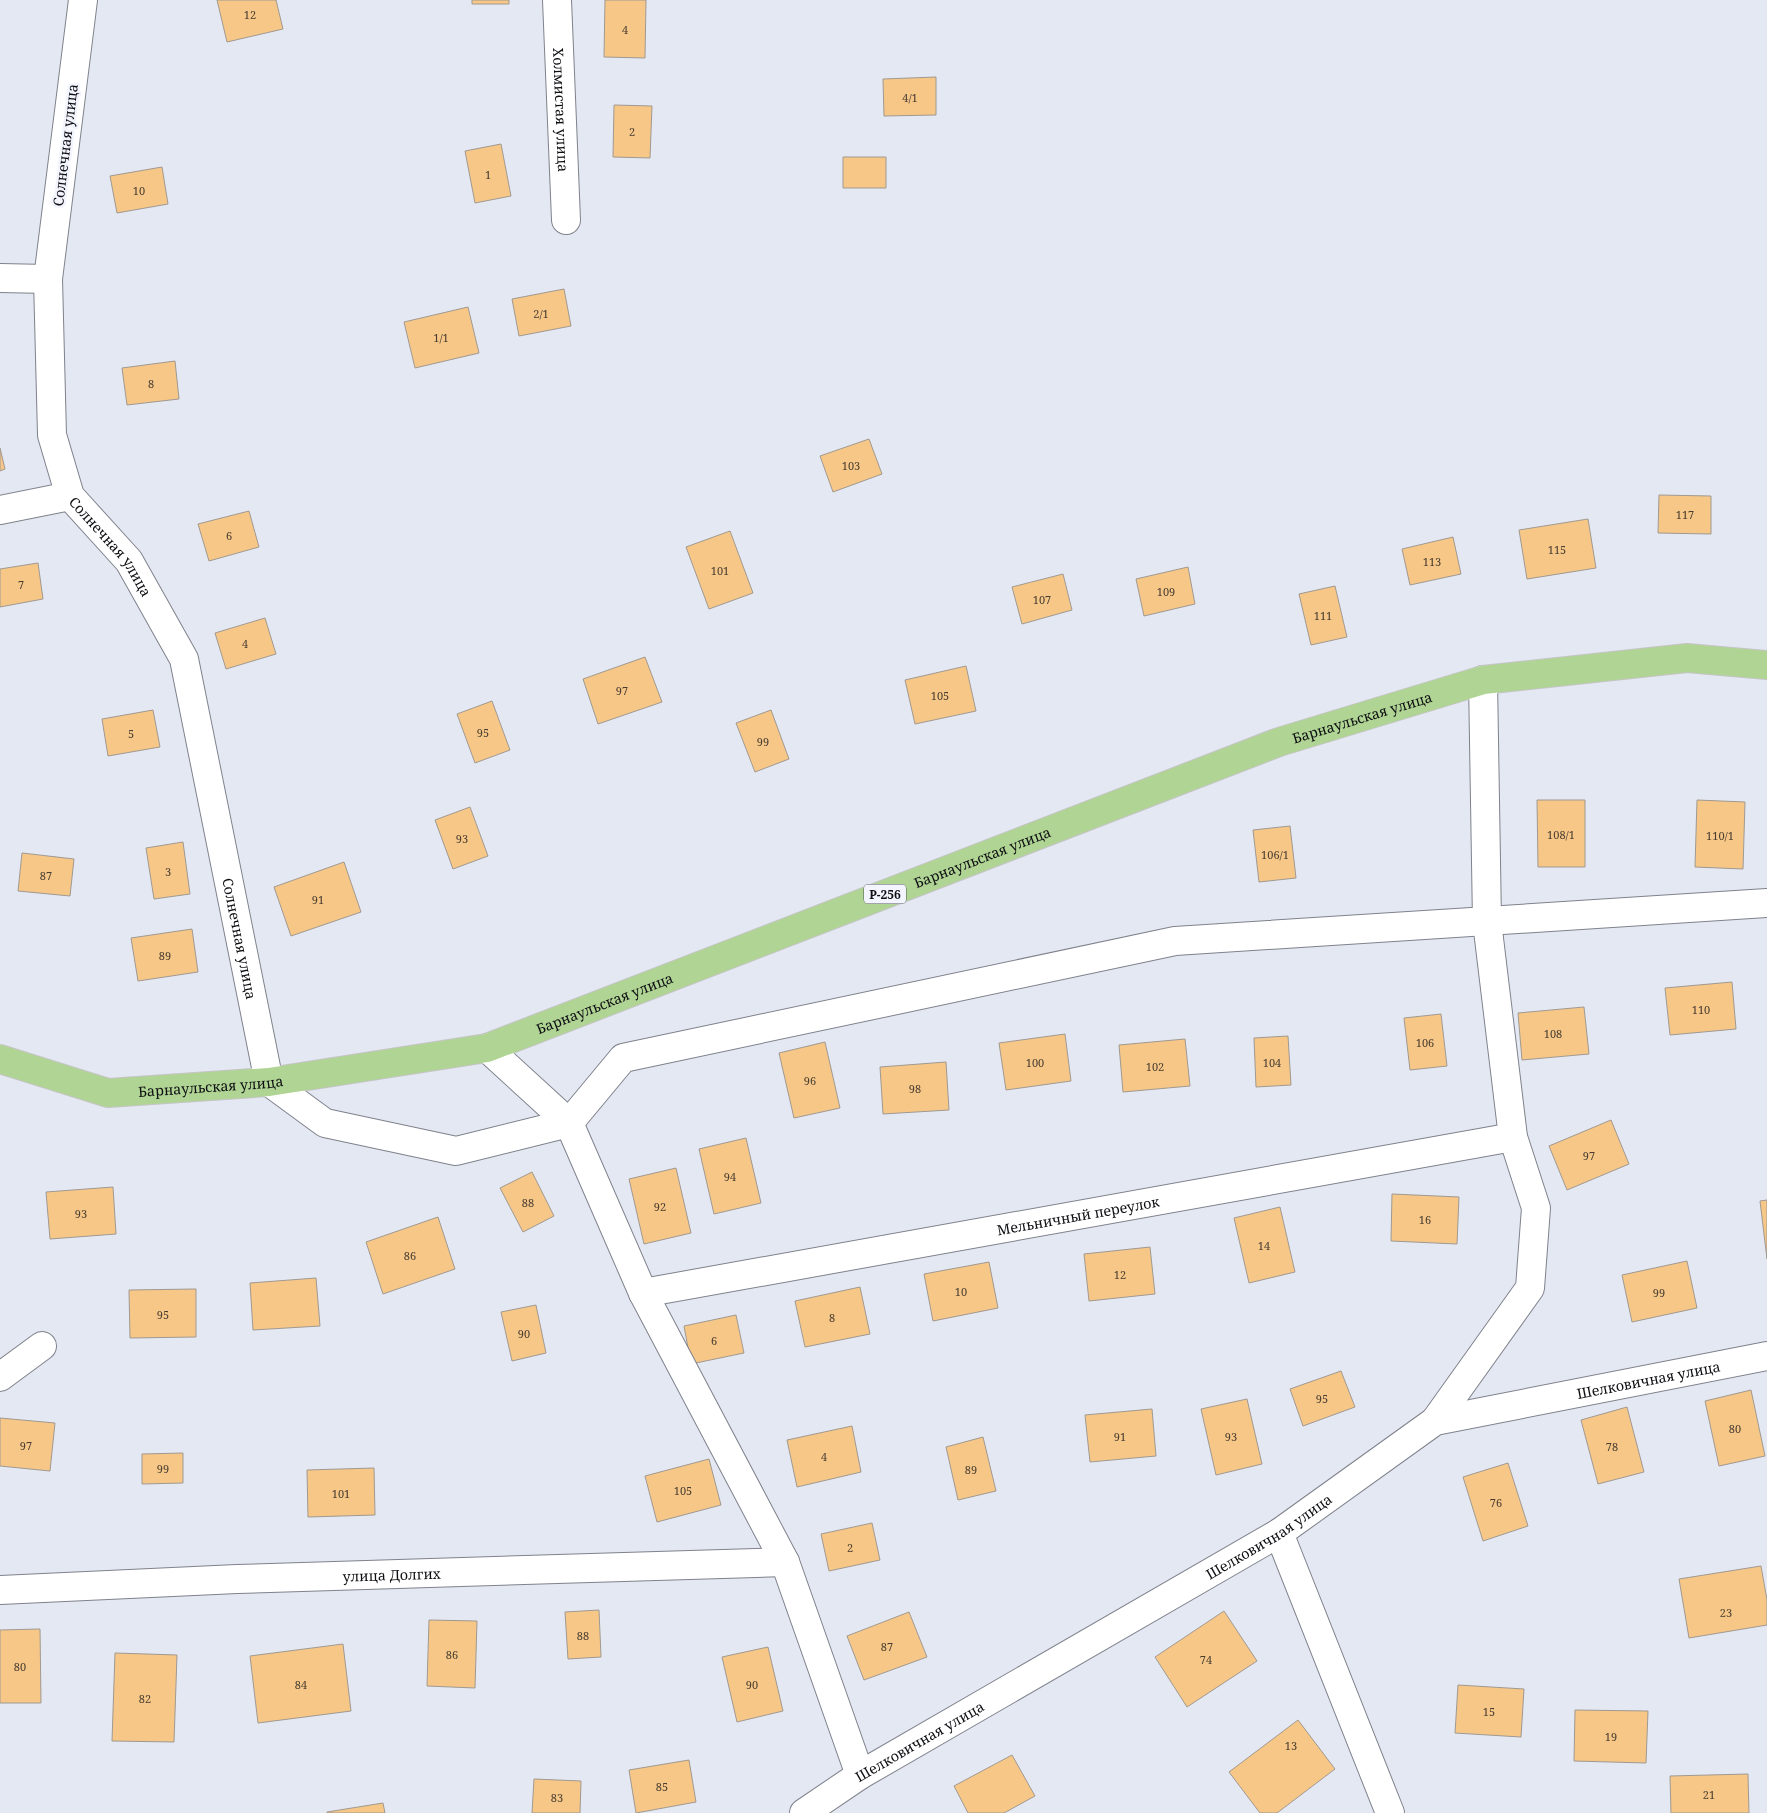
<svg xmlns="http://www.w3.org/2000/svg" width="1767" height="1813" viewBox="0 0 1767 1813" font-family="'Noto Serif',serif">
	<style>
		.building { fill: #f7c788; stroke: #a09991 }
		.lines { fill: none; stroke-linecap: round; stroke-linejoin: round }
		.minor-casing { stroke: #7f828c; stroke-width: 30 }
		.primary-casing { stroke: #c5c5c6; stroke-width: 30 }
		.minor { stroke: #fff; stroke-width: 28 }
		.primary { stroke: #b0d494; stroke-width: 28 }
		.labels { text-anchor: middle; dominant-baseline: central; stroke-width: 5; stroke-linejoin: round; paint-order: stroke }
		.number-label { font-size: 11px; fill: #483d30 }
		.shield { fill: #f2f5fd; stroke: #525458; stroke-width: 1 }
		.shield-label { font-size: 12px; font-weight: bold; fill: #0e0f12 }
		.street-label { font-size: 14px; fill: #0e0f12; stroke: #f2f5fd }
	</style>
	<rect width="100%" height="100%" fill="#e4e8f2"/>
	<path class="building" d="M217,0H276L283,29L227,42Z
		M472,0H509V4H472Z
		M605,0H646L645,58L604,57Z
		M936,77V115L884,116L883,79Z
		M614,105L652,106L650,158L613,157Z
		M501,144L511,196L475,203L465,151Z
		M843,157H886V188H843Z
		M162,167L168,204L117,213L110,176Z
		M564,289L571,326L519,336L512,299Z
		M468,307L479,353L415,368L404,322Z
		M175,361L179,399L127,405L122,368Z
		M869,439L882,474L833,492L820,456Z
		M0,448L5,469L0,471Z
		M1659,495L1711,496V534L1658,533Z
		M249,511L259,547L209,561L198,524Z
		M1588,519L1596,568L1527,579L1519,530Z
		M730,531L753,593L709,609L686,547Z
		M1453,537L1461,574L1410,585L1402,549Z
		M38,563L43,599L0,607V569Z
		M1188,567L1195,604L1144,616L1136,579Z
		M1063,574L1072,610L1022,624L1012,587Z
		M1335,586L1347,637L1311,645L1299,594Z
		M265,618L276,654L226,669L215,633Z
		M645,657L662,702L598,724L583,679Z
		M966,666L976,711L915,724L905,680Z
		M492,701L510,750L475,763L457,714Z
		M153,710L160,747L108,756L102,719Z
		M771,710L789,759L755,772L736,723Z
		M1537,800H1585V867H1538Z
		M1697,800L1745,802L1743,869L1695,867Z
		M470,807L488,856L453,869L435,820Z
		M1290,826L1296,878L1259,882L1253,830Z
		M183,842L190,894L154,899L146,848Z
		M22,853L74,859L70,896L18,891Z
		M344,862L361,912L291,936L274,887Z
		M192,929L198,972L138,981L131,938Z
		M1732,982L1736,1029L1670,1035L1665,988Z
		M1584,1007L1589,1054L1522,1060L1518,1013Z
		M1441,1014L1447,1066L1410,1070L1404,1018Z
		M1065,1034L1071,1081L1006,1090L999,1043Z
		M1288,1036L1291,1085L1256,1087L1254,1038Z
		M1185,1039L1190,1086L1123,1092L1119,1045Z
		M825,1042L840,1108L794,1118L779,1053Z
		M946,1062L949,1110L883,1114L880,1067Z
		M1611,1120L1629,1164L1567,1190L1549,1146Z
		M746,1138L761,1203L714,1214L699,1149Z
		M676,1168L691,1233L644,1244L629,1179Z
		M532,1172L554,1216L523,1232L500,1188Z
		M113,1187L116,1234L50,1239L46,1192Z
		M1392,1194L1459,1197L1457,1244L1391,1241Z
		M1767,1200V1259L1760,1201Z
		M1280,1207L1295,1272L1249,1283L1234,1218Z
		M438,1217L455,1269L383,1294L366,1242Z
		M1150,1247L1155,1294L1089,1301L1084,1254Z
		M1687,1261L1697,1308L1632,1322L1622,1275Z
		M989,1262L998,1308L933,1321L924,1274Z
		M316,1278L320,1326L253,1330L250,1283Z
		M860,1287L870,1334L805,1347L795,1301Z
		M196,1289V1337L130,1338L129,1290Z
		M536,1305L546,1353L512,1361L501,1312Z
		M736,1315L744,1353L691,1364L684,1326Z
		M1341,1371L1355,1407L1303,1426L1290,1389Z
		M1751,1390L1765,1456L1719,1466L1705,1401Z
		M1247,1399L1262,1464L1216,1475L1201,1409Z
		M1627,1407L1644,1472L1598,1484L1581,1420Z
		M1152,1409L1156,1456L1090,1462L1085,1415Z
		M0,1418L55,1423L50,1471L0,1466Z
		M852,1426L861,1472L797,1487L787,1440Z
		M983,1437L996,1491L958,1500L946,1447Z
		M183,1453V1483L142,1484V1454Z
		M709,1459L721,1505L657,1522L645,1476Z
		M1508,1463L1528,1526L1483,1541L1463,1477Z
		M374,1468L375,1515L308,1517L307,1470Z
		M872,1523L880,1560L829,1571L821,1534Z
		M1761,1566L1767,1600V1625L1689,1638L1679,1579Z
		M599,1610L601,1657L568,1659L565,1612Z
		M1224,1611L1257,1661L1187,1707L1155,1657Z
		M909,1612L927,1657L864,1680L847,1636Z
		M429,1620L477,1621L475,1688L427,1686Z
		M40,1629L41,1703H0V1630Z
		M343,1644L351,1711L258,1723L250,1656Z
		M768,1647L783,1711L737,1722L722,1657Z
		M115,1653L177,1655L174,1742L112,1741Z
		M1458,1685L1524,1689L1521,1737L1455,1733Z
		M1575,1710L1648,1711L1646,1763L1574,1761Z
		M1298,1720L1335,1769L1277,1813H1260L1229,1772Z
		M1012,1755L1035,1796L1004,1813H968L954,1786Z
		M689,1760L696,1802L636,1813L629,1770Z
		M1748,1774L1749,1813H1671L1670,1776Z
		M534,1779L581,1781L580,1813H532Z
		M383,1803L385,1813H327V1812Z"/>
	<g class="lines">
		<defs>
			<g id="minor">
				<path id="s1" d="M83,0L48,279L52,435L70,496L129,561L184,659L269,1082L325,1123L456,1151L569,1123L623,1058L1175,941L1767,903"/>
				<path id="s2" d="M557,0L566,220"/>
				<path d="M0,278L48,279"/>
				<path d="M0,510L70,496"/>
				<path d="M487,1048L569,1123L643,1293L785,1562L860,1775"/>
				<path id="s3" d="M643,1293L1513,1137"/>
				<path d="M0,1377L42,1346"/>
				<path d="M1435,1421L1530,1288L1536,1208L1513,1137L1487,922L1483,680"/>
				<path d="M1279,1533L1390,1813"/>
				<path id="s4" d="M0,1590L237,1579L785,1562"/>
				<path id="s5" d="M804,1813L860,1775L1279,1533L1435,1421L1767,1356"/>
			</g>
			<g id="primary">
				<path id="s6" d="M0,1059L108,1093L269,1082L487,1048L1279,742L1483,680L1687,658L1767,665"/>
			</g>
		</defs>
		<use href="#minor" class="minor-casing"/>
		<use href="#primary" class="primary-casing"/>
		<use href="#minor" class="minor"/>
		<use href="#primary" class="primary"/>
	</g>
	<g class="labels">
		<g class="number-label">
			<text x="250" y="14">12</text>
			<text x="625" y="29">4</text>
			<text x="910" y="97">4/1</text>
			<text x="632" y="131">2</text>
			<text x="488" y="174">1</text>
			<text x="139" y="190">10</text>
			<text x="541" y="313">2/1</text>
			<text x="441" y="337">1/1</text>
			<text x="151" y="383">8</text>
			<text x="851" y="465">103</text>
			<text x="1685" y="514">117</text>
			<text x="229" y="535">6</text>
			<text x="1557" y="549">115</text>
			<text x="1432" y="561">113</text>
			<text x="720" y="570">101</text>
			<text x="21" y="584">7</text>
			<text x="1166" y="591">109</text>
			<text x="1042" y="599">107</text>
			<text x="1323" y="615">111</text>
			<text x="245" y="643">4</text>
			<text x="622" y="690">97</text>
			<text x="940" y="695">105</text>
			<text x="483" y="732">95</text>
			<text x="131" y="733">5</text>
			<text x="763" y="741">99</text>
			<text x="1561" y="834">108/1</text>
			<text x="1720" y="835">110/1</text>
			<text x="462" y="838">93</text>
			<text x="1275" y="854">106/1</text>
			<text x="168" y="871">3</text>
			<text x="46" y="875">87</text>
			<text x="318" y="899">91</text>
			<text x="165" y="955">89</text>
			<text x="1701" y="1009">110</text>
			<text x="1553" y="1033">108</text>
			<text x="1425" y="1042">106</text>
			<text x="1035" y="1062">100</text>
			<text x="1272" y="1062">104</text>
			<text x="1155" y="1066">102</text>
			<text x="810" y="1080">96</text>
			<text x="915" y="1088">98</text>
			<text x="1589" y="1155">97</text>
			<text x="730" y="1176">94</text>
			<text x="528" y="1202">88</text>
			<text x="660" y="1206">92</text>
			<text x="81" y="1213">93</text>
			<text x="1425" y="1219">16</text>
			<text x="1264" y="1245">14</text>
			<text x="410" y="1255">86</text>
			<text x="1120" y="1274">12</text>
			<text x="961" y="1291">10</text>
			<text x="1659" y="1292">99</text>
			<text x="163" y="1314">95</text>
			<text x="832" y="1317">8</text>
			<text x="524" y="1333">90</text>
			<text x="714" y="1340">6</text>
			<text x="1322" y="1398">95</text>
			<text x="1735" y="1428">80</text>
			<text x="1120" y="1436">91</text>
			<text x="1231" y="1436">93</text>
			<text x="26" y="1445">97</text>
			<text x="1612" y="1446">78</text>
			<text x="824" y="1456">4</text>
			<text x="163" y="1468">99</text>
			<text x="971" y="1469">89</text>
			<text x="683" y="1490">105</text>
			<text x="341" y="1493">101</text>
			<text x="1496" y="1502">76</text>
			<text x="850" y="1547">2</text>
			<text x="1726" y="1612">23</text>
			<text x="583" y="1635">88</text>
			<text x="887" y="1646">87</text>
			<text x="452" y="1654">86</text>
			<text x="1206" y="1659">74</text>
			<text x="20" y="1666">80</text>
			<text x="301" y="1684">84</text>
			<text x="752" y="1684">90</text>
			<text x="145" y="1698">82</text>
			<text x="1489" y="1711">15</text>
			<text x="1611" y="1736">19</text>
			<text x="1291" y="1745">13</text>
			<text x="662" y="1786">85</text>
			<text x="1709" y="1794">21</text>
			<text x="557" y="1797">83</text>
		</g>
		<rect class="shield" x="864" y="884.5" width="42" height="19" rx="4"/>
		<g class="shield-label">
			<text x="885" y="894">Р-256</text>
		</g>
		<g class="street-label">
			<text stroke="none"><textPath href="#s2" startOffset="110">Холмистая улица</textPath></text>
			<text transform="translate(65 145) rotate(-83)">Солнечная улица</text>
			<text stroke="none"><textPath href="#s1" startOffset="566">Солнечная улица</textPath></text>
			<text stroke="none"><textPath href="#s6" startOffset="1431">Барнаульская улица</textPath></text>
			<text stroke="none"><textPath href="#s6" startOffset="1026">Барнаульская улица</textPath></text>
			<text stroke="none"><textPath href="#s1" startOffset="986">Солнечная улица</textPath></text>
			<text stroke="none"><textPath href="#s6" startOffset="621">Барнаульская улица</textPath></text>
			<text stroke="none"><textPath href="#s6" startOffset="216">Барнаульская улица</textPath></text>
			<text stroke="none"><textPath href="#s3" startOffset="442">Мельничный переулок</textPath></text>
			<text stroke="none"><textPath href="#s5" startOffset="961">Шелковичная улица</textPath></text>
			<text stroke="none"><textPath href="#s5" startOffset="541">Шелковичная улица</textPath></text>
			<text stroke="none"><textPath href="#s4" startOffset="392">улица Долгих</textPath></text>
			<text stroke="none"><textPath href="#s5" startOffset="136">Шелковичная улица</textPath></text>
		</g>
	</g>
</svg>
